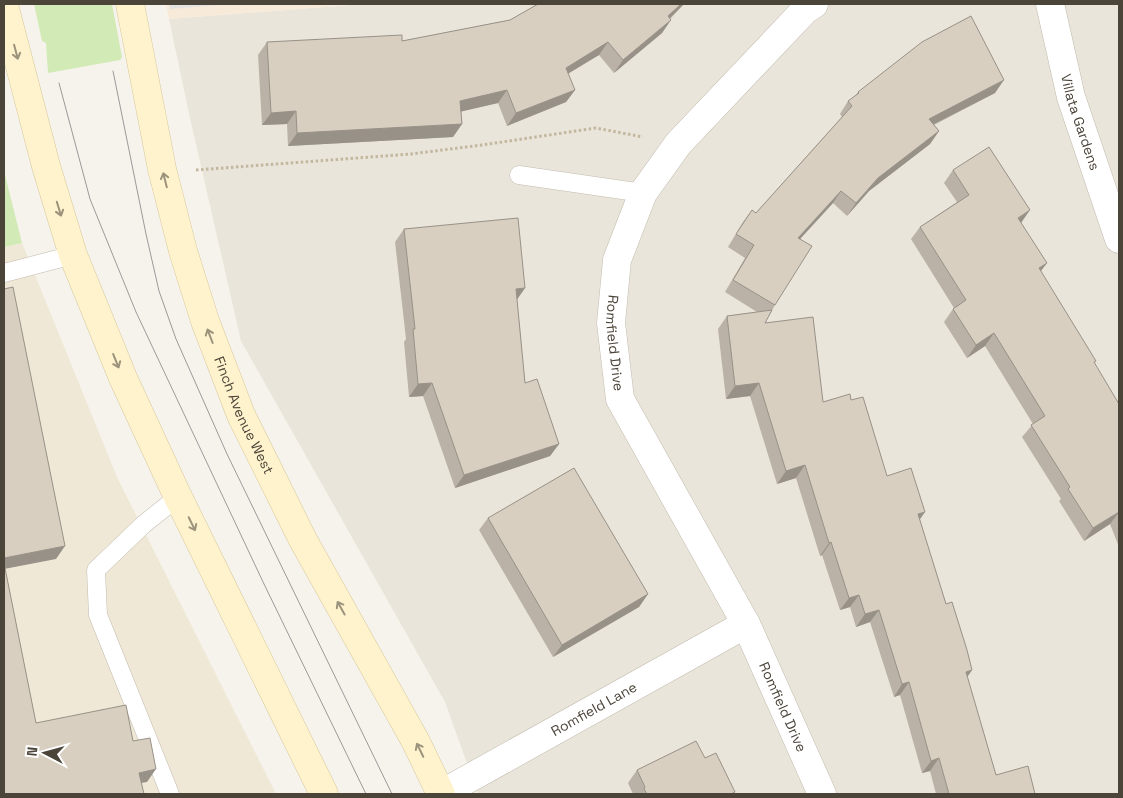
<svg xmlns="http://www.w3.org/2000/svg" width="1123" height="798" viewBox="0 0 1123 798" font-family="'Space Grotesk',sans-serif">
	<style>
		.residential { fill: #eae5da }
		.commercial { fill: #f7ead8 }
		.education { fill: #efe8d6 }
		.green { fill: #d2eab5 }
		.parking { fill: #e5e3e0 }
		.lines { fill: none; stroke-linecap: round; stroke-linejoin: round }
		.service-casing { stroke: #c2bbae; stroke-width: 19 }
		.minor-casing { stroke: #c2bbae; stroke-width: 29 }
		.secondary-casing { stroke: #d6c79b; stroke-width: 29 }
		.path { stroke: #c4b79f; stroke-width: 3; stroke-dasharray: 2.5 2.5; stroke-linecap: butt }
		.service { stroke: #fff; stroke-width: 18 }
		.minor { stroke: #fff; stroke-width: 28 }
		.secondary { stroke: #fff3cd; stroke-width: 28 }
		.tram { stroke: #9a9a9a; stroke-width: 1 }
		.wall { fill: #bab2a6 }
		.shaded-wall { fill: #979187 }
		.building { fill: #d8cfc1; stroke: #979187 }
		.oneway { stroke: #9c937c }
		.labels { text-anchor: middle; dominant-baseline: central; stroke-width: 4; stroke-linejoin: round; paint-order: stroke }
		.street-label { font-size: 14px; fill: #4b4439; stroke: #fff }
	</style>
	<rect width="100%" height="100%" fill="#f6f3ec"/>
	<path class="residential" d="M363,4H1119V794H478L445,702L241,341L190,118L169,19Z"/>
	<path class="commercial" d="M166,4H364L169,19Z"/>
	<path class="education" d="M22,243L117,477L276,794H4V247Z"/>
	<path class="green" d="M34,4H112L122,57L120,60L48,73L46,43L42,41Z
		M4,171L22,243L4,247Z"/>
	<path class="parking" d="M169,4H220V5L170,9Z"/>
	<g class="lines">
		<defs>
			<path id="service" d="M519,175L643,193
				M4,273L73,255
				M170,794L98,615L96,570L144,524L178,497"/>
			<g id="minor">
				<path id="s1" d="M814,4L805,10L678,144L643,193L617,260L611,323L620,399L746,624L822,794"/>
				<path id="s2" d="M1050,4L1071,97L1119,239"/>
				<path id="s3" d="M441,794L746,624"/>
			</g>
			<g id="secondary">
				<path id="s4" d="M130,4L162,169L183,251L205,321L241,415L303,540L416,742L441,794"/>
				<path d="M4,5L46,166L73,255L123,378L178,497L324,794"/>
			</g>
		</defs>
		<use href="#service" class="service-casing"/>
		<use href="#minor" class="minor-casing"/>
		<use href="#secondary" class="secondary-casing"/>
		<path class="path" d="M196,170L411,154L482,145L596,128L643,137"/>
		<use href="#service" class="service"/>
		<use href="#minor" class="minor"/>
		<use href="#secondary" class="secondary"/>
		<path class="tram" d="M113,71L146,234L159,291L176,339L227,454L392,794
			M59,83L90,199L136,312L264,584L366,794"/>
	</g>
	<path class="wall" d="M538,4H684L670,19L662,33L614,73L599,55L568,74L575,90L566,102L507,126L498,103L461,111L462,124L453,137L288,146L287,124L262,125L258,55L267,42L402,41L510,20Z
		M858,92L995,93L934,125L939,131L930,144L869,191L847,216L833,203L800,239L775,305L765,323L823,402L851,400L887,476L919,520L946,604L972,670L967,677L996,775L1035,794H936L930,771L922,773L900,695L894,697L870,622L856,627L850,607L840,610L822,555L820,556L796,478L777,484L750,396L726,399L718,329L727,316L757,312L725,292L745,258L728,247L743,222L752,210L756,213L842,117L840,114L848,101L854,97Z
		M953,170L1021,223L1041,272L1094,364L1119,404V547L1110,524L1084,541L1059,501L1061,499L1022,437L1033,424L985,346L967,358L944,322L953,309L954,308L911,239L920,227L957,202L944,183Z
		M404,229L525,288L517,299L525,383L559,444L550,456L455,488L423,396L409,397L404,342L406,339L395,242Z
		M488,518L648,594L639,607L553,657L479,530Z
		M705,758L734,794H633L628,783L637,770Z"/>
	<path class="shaded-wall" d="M681,4H684L659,29L668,16Z
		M671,20L662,33L614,73L623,60Z
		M608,42L599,55L557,80L566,68Z
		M1004,80L995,93L920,131L929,119Z
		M507,90L498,103L451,114L460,101Z
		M575,90L566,102L507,126L516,113Z
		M296,111L287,124L262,125L271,113Z
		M462,124L453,137L288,146L297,133Z
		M939,131L930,144L869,191L847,216L856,203L878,178Z
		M841,191L833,203L789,251L798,238Z
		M1030,210L1021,223L1018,218Z
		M1047,263L1038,275L1039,268Z
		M525,288L516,301V289Z
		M994,333L985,346L967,358L976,345Z
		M432,383L423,396L409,397L418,384Z
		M759,383L750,396L726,399L735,386Z
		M559,444L550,456L455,488L464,475Z
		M805,465L796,478L777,484L786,471Z
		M925,512L916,525L918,514Z
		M1119,512L1110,524L1084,541L1093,528Z
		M831,542L822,555L820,556L829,543Z
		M65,546L56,559L4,569V558Z
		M648,594L639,607L553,657L562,645Z
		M859,595L850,607L840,610L849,598Z
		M879,610L870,622L856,627L865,614Z
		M972,670L963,683L966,672Z
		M909,682L900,695L894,697L902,684Z
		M939,758L930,771L922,773L931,761Z
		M156,769L147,782L130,785L139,773Z"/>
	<path class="building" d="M538,4H681L668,16L671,20L623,60L608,42L566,68L575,90L516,113L507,90L460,101L462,124L297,133L296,111L271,113L267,42L402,35V41L510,20Z
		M971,16L1004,80L929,119L939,131L878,178L856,203L841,191L798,238L812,246L775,305L733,280L754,245L736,234L752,210L756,213L852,106L848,101L859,93L858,92L922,42Z
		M989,147L1030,210L1018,218L1047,263L1039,268L1096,361L1094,362L1119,404V512L1093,528L1068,489L1070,487L1031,425L1045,416L994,333L976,345L953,309L966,300L920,227L969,195L953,170Z
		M518,218L525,288L516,289L525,383L537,379L559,444L464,475L432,383L418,384L413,329H415L404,229Z
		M13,287L65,546L4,558V289Z
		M772,310L765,323L813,317L823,402L850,394L851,400L863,397L887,476L911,468L925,512L918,514L946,604L952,602L967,650L972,670L966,672L996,775L1028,766L1035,794H949L939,758L931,761L909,682L902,684L879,610L865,614L859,595L849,598L831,542L829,543L805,465L786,471L759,383L735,386L727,316Z
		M574,468L648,594L562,645L488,518Z
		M4,563L36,723L126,705L133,741L150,738L156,769L139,773L144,794H4Z
		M696,741L705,758L716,753L735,792L731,794H647L644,789L645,787L637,770Z"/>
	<defs><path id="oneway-shaft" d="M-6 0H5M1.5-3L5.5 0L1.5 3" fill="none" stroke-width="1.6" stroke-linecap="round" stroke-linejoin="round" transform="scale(1.25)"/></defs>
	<g class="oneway">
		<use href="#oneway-shaft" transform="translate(16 52) rotate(75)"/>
		<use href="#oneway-shaft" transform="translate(165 180) rotate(-104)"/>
		<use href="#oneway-shaft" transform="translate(59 209) rotate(73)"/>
		<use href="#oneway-shaft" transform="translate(210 336) rotate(-111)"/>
		<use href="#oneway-shaft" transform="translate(116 361) rotate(68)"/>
		<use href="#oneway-shaft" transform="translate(192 524) rotate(64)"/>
		<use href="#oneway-shaft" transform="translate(341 608) rotate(-119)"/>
		<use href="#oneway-shaft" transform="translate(420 750) rotate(-116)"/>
	</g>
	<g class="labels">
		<g class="street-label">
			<text stroke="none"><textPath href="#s2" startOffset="122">Villata Gardens</textPath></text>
			<text stroke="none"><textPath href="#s1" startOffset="411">Romfield Drive</textPath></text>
			<text stroke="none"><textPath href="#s4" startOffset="428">Finch Avenue West</textPath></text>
			<text stroke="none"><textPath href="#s1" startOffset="816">Romfield Drive</textPath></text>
			<text stroke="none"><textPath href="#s3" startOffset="175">Romfield Lane</textPath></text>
		</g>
	</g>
	<rect width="1123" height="798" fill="none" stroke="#4b4439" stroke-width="10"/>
	<g transform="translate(45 753) rotate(276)" stroke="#ffffff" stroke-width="4" paint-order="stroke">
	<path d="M0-4L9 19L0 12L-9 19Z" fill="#4b4439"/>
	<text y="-8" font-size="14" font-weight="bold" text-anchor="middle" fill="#4b4439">N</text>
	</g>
</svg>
